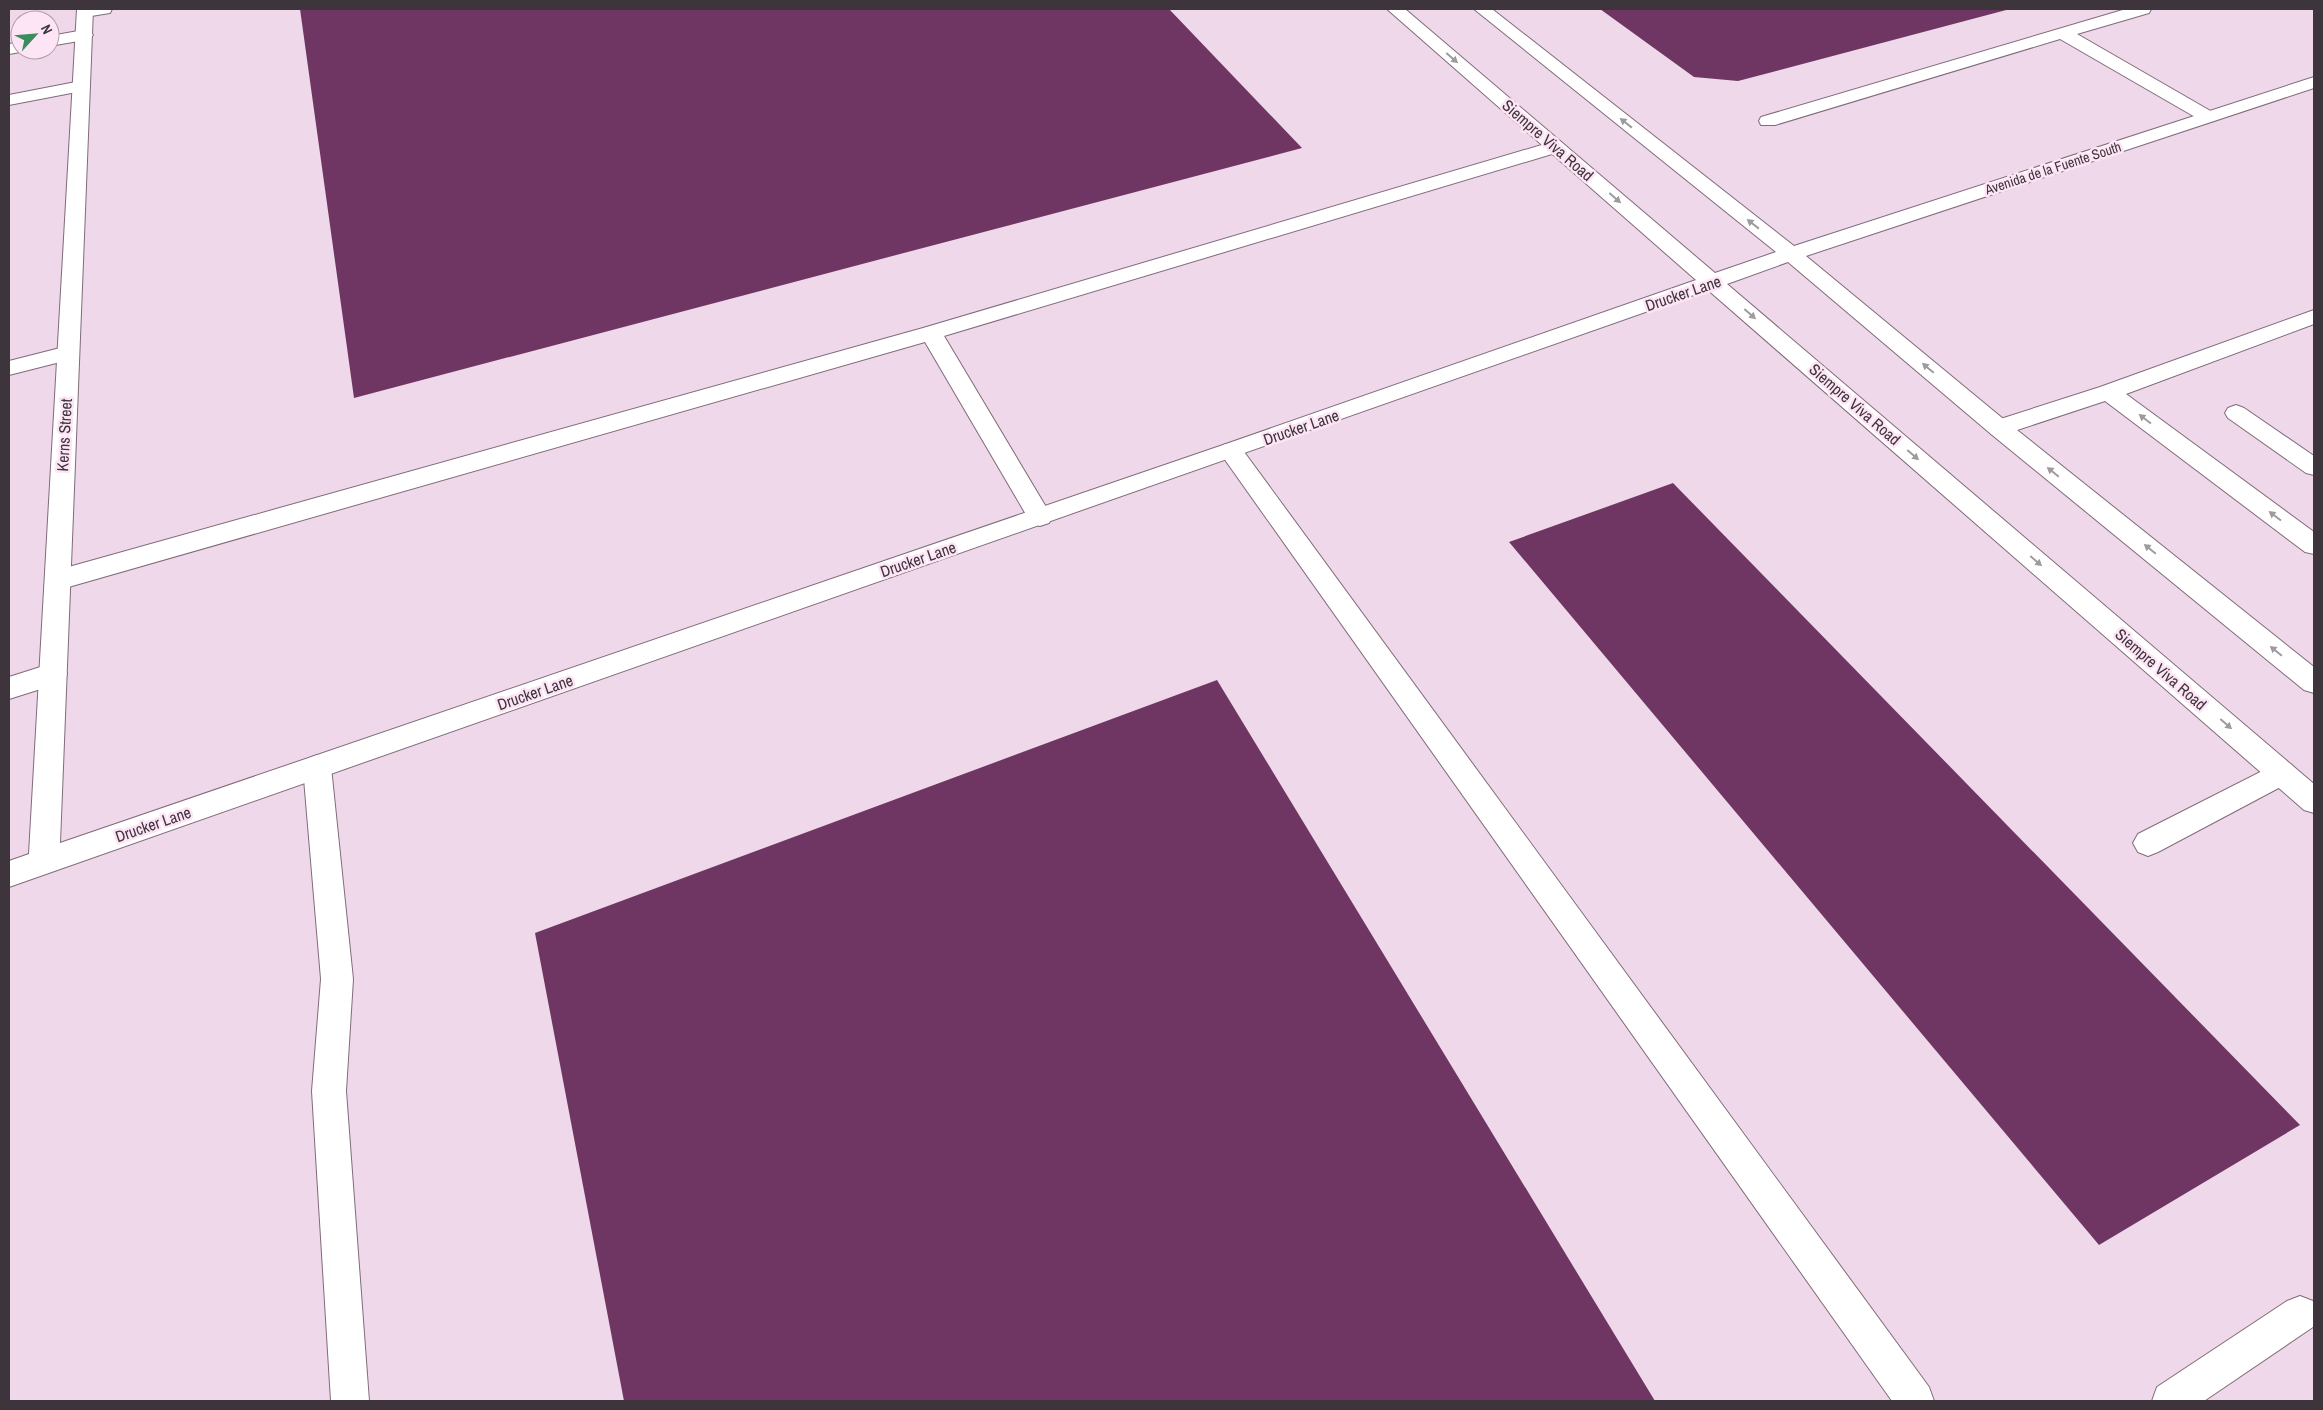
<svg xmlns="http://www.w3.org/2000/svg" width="2323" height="1410" viewBox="0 0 2323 1410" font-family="'Archivo Narrow',sans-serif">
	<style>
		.building { fill: #6f3663 }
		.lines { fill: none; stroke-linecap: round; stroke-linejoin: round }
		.lane-casing { stroke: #806b7a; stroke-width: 2 }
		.secondary-casing { stroke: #806b7a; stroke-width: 2 }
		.lane { fill: #fff; fill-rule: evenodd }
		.secondary { fill: #fff; fill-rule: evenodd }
		.oneway { fill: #9e9a9e }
		.labels { text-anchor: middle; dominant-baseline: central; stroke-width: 5; stroke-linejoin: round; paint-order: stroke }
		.far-street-label { font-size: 14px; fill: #3e353c; stroke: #fde5f6 }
		.street-label { font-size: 16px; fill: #3e353c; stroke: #fde5f6 }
	</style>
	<rect width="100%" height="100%" fill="#efd8e9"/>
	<path class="building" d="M300,9H1169L1302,148L354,398Z
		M1600,9H2010L1738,81L1694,77Z
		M1673,483L2300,1125L2099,1245L1509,542Z
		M1217,680L1655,1401H624L535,933Z"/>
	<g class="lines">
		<defs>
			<path id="lane" d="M79,9H112L110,13L85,17L79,16L77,12Z
				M2126,9H2151L2149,13L2077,34L2214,113L2217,117L2214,121H2202L2060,39L1775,125H1761L1759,121L1761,117Z
				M84,30L90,31L93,35L90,39L50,46V36Z
				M20,42V50L26,51L9,54V44Z
				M81,81L87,82L90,86L87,90L9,105V95Z
				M1555,141L1562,143L1564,147L1562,151L944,336L1052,517L1049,523L1040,526L1031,523L925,342L58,590L49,587L45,580L49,573L58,570L923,328Z
				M2314,310V324L2126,394L2314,532V554L2305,552L2105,401L1999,436L1991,434L1987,428L1991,422L2100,387Z
				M68,346L76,348L79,353L76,358L9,375V361Z
				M2236,405L2244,408L2314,456V475L2306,473L2228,418L2225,413L2228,408Z
				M1231,443L1239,445L1929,1387L1934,1401H1892L1223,457L1219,451L1223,445Z
				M53,663L63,666L67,674L63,682L9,699V677Z
				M317,755L327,759L331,767L353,979L346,1091L369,1401H331L312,1091L321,979L303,767L307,759Z
				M2282,761L2292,765L2296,773L2292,781L2158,852L2148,856L2138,852L2133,843L2138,834Z
				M2300,1296L2313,1301V1327L2204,1401H2152L2157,1387L2287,1301Z"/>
			<path id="secondary" d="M77,9H93L60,843L1223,445L1696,280L1387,9H1405L1715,273L1776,252L1474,9H1492L1794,246L2314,77V88L1806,256L2007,422L2314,667V693L2304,690L1991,434L1788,262L1727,284L2314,784V813L2304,810L1708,290L9,887V861L29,854Z"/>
		</defs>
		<use href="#lane" class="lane-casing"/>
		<use href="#secondary" class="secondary-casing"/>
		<use href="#lane" class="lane"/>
		<use href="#secondary" class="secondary"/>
	</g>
	<defs><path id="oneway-solid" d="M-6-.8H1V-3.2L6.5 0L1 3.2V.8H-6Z" transform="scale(1.25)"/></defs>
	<g class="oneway">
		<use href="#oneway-solid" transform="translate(1452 58) rotate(41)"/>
		<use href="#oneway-solid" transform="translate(1626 123) rotate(-142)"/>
		<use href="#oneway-solid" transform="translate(1615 198) rotate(41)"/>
		<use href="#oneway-solid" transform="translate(1753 224) rotate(-142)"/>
		<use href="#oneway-solid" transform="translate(1750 314) rotate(41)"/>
		<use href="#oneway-solid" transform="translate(1928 368) rotate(-140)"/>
		<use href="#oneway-solid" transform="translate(2145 419) rotate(-143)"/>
		<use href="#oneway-solid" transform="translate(1913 455) rotate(41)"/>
		<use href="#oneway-solid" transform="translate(2053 472) rotate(-141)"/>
		<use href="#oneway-solid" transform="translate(2275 516) rotate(-143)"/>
		<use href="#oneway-solid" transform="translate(2150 549) rotate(-141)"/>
		<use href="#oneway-solid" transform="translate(2036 561) rotate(41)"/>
		<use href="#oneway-solid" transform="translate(2276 651) rotate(-141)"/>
		<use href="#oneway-solid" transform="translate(2226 724) rotate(41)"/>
	</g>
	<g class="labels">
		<g class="far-street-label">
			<text transform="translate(2053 168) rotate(-18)">Avenida de la Fuente South</text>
		</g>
		<g class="street-label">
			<text transform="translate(1548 140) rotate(41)">Siempre Viva Road</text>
			<text transform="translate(1683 293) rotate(-19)">Drucker Lane</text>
			<text transform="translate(1855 404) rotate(41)">Siempre Viva Road</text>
			<text transform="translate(1301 427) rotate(-19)">Drucker Lane</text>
			<text transform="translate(64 435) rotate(-87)">Kerns Street</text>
			<text transform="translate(918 559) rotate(-19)">Drucker Lane</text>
			<text transform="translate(2161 669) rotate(41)">Siempre Viva Road</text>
			<text transform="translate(535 692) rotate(-19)">Drucker Lane</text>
			<text transform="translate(153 824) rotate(-19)">Drucker Lane</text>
		</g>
	</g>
	<rect width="2323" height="1410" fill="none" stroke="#3e353c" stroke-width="20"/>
	<g transform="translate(35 35) rotate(64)"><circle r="24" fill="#fde5f6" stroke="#b19fac"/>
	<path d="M0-4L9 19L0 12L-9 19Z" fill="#3c8d5d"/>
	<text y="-8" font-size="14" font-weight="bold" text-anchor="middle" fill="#3e353c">N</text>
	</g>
</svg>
